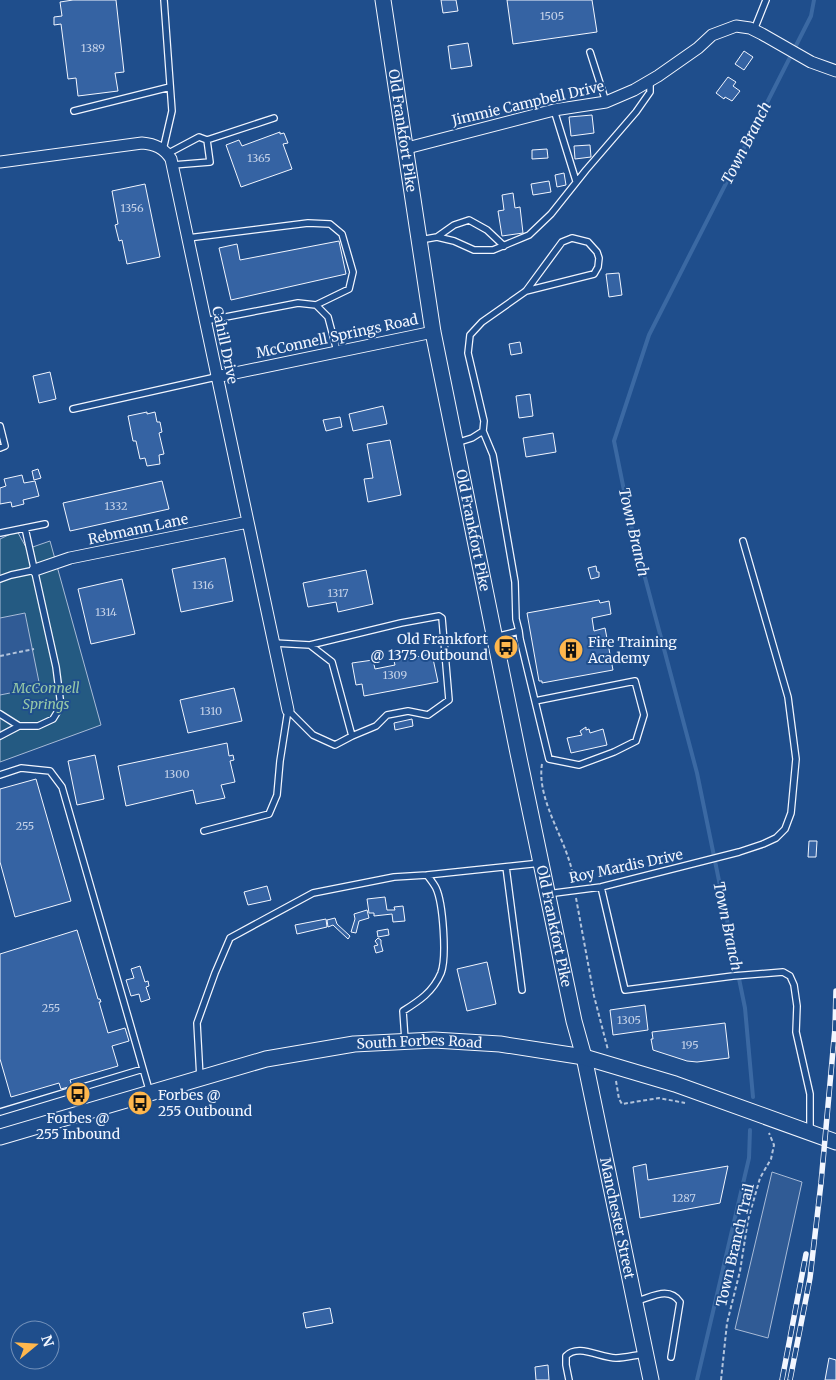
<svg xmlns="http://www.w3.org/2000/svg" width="836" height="1380" viewBox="0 0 836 1380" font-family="Merriweather,serif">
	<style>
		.green { fill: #245a82; stroke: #a8bbd7 }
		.parking { fill: #305b95; stroke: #a8bbd7 }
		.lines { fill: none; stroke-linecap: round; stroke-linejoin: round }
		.stream { stroke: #3b69a3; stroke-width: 4 }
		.building { fill: #3563a3; stroke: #f2f6ff }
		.service-casing { stroke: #f2f6ff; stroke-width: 8 }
		.minor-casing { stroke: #f2f6ff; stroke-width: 13 }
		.secondary-casing { stroke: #f2f6ff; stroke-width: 17 }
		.path { stroke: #b3c4dc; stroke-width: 2; stroke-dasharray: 4 2.5; stroke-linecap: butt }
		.service { stroke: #1f4e8c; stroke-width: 5.5 }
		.minor { stroke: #1f4e8c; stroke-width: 11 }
		.secondary { stroke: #1f4e8c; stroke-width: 15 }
		.rail-casing { stroke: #f2f6ff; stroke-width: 5.5 }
		.rail { stroke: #1f4e8c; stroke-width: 4; stroke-dasharray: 11; stroke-linecap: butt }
		.labels { text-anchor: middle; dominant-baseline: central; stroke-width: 4; stroke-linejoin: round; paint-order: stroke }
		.number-label { font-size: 11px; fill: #c3d1e8 }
		.street-label { font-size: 14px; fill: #f2f6ff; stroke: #1f4e8c }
		.poi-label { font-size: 14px; fill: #f2f6ff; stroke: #1f4e8c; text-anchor: start }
		.park-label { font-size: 14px; font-style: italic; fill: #97c8a6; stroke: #1f4e8c }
		.water-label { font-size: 15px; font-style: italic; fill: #f2f6ff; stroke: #1f4e8c }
	</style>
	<rect width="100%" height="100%" fill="#1f4e8c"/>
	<path class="green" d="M17,531L27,549L50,541L101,725L0,762V539Z"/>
	<path class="parking" d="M25,613L40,687L0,695V618Z
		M772,1172L802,1182L768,1338L735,1329Z"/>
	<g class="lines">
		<path class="stream" d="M753,1097L745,1008L697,773L631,525L614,441L649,335L811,16L814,0
			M697,1380L749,1158L750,1130"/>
	</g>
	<path class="building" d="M73,0H116L124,72L115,73L118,91L78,96L76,78L68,79L61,24L54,25V17L62,16L60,2Z
		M441,0H456L458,11L443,13Z
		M507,0H592L597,32L513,44Z
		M468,43L472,66L451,69L448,46Z
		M744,51L753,57L744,70L735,64Z
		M728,77L736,82L733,86L740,91L732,101L725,97L724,99L716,93Z
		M592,115L594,133L571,136L569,117Z
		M280,132V134L284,133L288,143L283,144L292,169L241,187L226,145L239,140L242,146Z
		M590,145L591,157L575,159L574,146Z
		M547,149L548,158L532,159V150Z
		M564,173L566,185L557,187L555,175Z
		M549,181L551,192L533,195L531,184Z
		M145,184L160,257L127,264L122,240L119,241L115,225L118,224L112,191Z
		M513,193L515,208L520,207L523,233L502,236L498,211L504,210L502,195Z
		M339,241L346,274L231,300L219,248L237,244L240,260Z
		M619,273L622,295L609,297L606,274Z
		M520,342L522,353L511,355L509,344Z
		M50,372L56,399L39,403L33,376Z
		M530,394L533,416L519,418L516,396Z
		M383,406L387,424L353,431L349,414Z
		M147,412V414L155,412L157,422H160L162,432L159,433L164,454L159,455L160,464L147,466L145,458L140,459L136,441H133L128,416Z
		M340,417L342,427L326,431L323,420Z
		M553,433L556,452L526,457L523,438Z
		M390,440L401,495L368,502L364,479L373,478L367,444Z
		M38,469L41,478L34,480L32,471Z
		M22,475L24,483L35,481L39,496L23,500L24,504L12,507L11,502L0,504V488L6,486L4,479Z
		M162,481L169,509L70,531L63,503Z
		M225,558L233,601L181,612L172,569Z
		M596,566L597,572H599V577L591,579L588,568Z
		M366,570L373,604L338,612L336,602L308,607L303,583Z
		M122,579L135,634L91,644L78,589Z
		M599,600L600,603L609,601L611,614L592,618L594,631L605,628L613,670L542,683V681H539L527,613Z
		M432,654L438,682L364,696L362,684L356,685L352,663L373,660L375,669L395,665L394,661Z
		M234,688L242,721L188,733L180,700Z
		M412,719L413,726L395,730L394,723Z
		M586,727V730L589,729L590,733L603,729L607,745L571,753L567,738L582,735L580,731Z
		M227,743L229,756L233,755L234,760L230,761L235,782L221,785L225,798L196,804L193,790L126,806L118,766Z
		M95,755L104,799L77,805L68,761Z
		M36,779L71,901L15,917L0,862V789Z
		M809,841H817L816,857H808Z
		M267,886L271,900L248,905L244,892Z
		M385,897L387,910H395L394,907L403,906L405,921L393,922L392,914L374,916V913H369L367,899Z
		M367,910L369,918L359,921L356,933L351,932L355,919L354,914Z
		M335,918L337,924L350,936L348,939L333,925L328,927L327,920Z
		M326,919L327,927L297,934L295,925Z
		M388,929L389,935L378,937L377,931Z
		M77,930L98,999H100L101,1002H99L108,1033L125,1028L129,1041L112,1046L118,1066L70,1080L72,1086L61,1089L59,1083L11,1097L0,1059V954Z
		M378,938L381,940V944L383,951L376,953L374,946L378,945L375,941Z
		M487,962L496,1004L467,1011L457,969Z
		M140,966L145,982L148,981L149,986L146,987L150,999L141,1002L139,994L131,996L126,980L134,978L131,969Z
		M645,1005L648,1030L613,1035L610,1010Z
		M725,1023L729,1058L697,1062L687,1061L653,1050L651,1039H653L652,1032Z
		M646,1164L648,1180L728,1166L720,1203L640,1218L633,1167Z
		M330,1308L333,1323L306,1328L303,1313Z
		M829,1358L836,1360V1380H825Z
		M548,1365L549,1380H536L535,1367Z"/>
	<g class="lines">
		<defs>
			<path id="service" d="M754,30L766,0
				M590,52L606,102
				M554,110L576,181
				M74,111L170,87
				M207,140L274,118
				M163,150L172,111L164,0
				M167,154L199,137L207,140L210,162L173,165
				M437,237L454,225L469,220L487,230L504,246
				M188,238L308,223L330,224L342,234L353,272L349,289L316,305
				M420,240L437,237L454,241L474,250H493L529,235L551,214L586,170L636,112L650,92V81
				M205,321L298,303L316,305L328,317L337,351
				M73,409L216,377
				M0,426L5,446L0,448
				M483,431L493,455L515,582L516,619L519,631
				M456,443L472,438L483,431L484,421L468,353L470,335L482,322L526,291L562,242L572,238L588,242L597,252L599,258L598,267L594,274L526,291
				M0,533L45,524
				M0,579L11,575L35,570
				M495,637L519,631L520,639L549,759L579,765L614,752L636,741L644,715L635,681L535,701
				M274,643L310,645L332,662L352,736L335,745L313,735L288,710
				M310,645L401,623L439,616L442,618L449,700L428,715L408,711L387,715L376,726L352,736
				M0,714L19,726H38L53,719L61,706L56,667L25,528
				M0,736L19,726
				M0,775L21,768L50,771L62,787L150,1093
				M204,831L269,814L277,795L280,761L288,710
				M506,867L522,990
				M427,875L541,863
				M601,887L625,990L733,976L783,972L790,976L794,985L797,1006L796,1032L810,1094V1131
				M547,894L601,887L739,852L763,844L776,838L785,829L791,813L796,759L788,697L743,541
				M200,1078L197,1023L215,973L230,938L313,893L394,877L427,875C430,879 434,884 436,888C443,903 447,957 441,973C433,992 419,1001 403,1011L405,1040
				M0,1112L143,1069
				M637,1301C652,1297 669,1286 680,1302L671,1357
				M569,1380L566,1365V1356C578,1343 600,1358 616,1358C625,1358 635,1355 644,1354"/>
			<path id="minor" d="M407,148L554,110L606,102L634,90L658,76L698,48L712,35L736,26L750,28L762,34L811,62L836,71
				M0,162L142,143C155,144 164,148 171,159L288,710
				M216,377L433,332
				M35,570L70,558L248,522"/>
			<g id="secondary">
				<path id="s1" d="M383,0L433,332L518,753L574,1021L584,1057L651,1380"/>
				<path id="s2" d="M0,1137L266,1059L354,1044L434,1040L500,1044L584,1057L675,1084L836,1142"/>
			</g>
		</defs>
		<use href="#service" class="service-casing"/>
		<use href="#minor" class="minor-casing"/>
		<use href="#secondary" class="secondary-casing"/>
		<path class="path" d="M0,656L34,649
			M542,764C536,802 569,842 574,881
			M576,898L594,996L608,1050
			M616,1081L619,1099L622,1104L659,1098L685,1103
			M721,1380L727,1323L740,1271L748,1220L760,1178L771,1159L774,1145L769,1133"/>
		<use href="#service" class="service"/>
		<use href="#minor" class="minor"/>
		<use href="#secondary" class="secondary"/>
		<defs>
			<path id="rail" d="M782,1380L806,1254
				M790,1380L810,1278L821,1183L835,1028L836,991"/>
		</defs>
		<use href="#rail" class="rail-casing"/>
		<use href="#rail" class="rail"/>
	</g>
	<defs>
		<symbol id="bus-disc" viewBox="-11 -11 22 22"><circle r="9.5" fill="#ffb74d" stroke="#1f4e8c"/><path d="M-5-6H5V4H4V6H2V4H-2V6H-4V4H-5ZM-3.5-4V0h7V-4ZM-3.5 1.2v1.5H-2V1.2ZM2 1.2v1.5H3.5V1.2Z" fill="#111"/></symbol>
		<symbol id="building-disc" viewBox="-11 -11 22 22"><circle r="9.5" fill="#ffb74d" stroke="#1f4e8c"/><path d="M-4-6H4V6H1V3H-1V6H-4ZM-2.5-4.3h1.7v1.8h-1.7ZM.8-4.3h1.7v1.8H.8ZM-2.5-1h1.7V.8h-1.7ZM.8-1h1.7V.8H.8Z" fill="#111"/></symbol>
	</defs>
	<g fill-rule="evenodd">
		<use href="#bus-disc" x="492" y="633" width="28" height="28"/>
		<use href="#building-disc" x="557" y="636" width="28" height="28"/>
		<use href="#bus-disc" x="64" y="1080" width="28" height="28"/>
		<use href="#bus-disc" x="126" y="1089" width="28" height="28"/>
	</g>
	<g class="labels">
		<g class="number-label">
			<text x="552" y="16">1505</text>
			<text x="93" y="48">1389</text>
			<text x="259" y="158">1365</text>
			<text x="132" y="208">1356</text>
			<text x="116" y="506">1332</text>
			<text x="203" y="585">1316</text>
			<text x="338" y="593">1317</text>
			<text x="106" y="612">1314</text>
			<text x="395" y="675">1309</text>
			<text x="211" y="711">1310</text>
			<text x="177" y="774">1300</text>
			<text x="25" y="826">255</text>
			<text x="51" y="1008">255</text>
			<text x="629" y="1020">1305</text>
			<text x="690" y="1045">195</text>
			<text x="684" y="1198">1287</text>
		</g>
		<g class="street-label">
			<text transform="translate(528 103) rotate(-13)">Jimmie Campbell Drive</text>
			<text stroke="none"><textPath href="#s1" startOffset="132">Old Frankfort Pike</textPath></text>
			<text transform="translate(337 336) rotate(-12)">McConnell Springs Road</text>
			<text transform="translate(225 345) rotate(78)">Cahill Drive</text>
			<text transform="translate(138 529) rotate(-12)">Rebmann Lane</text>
			<text stroke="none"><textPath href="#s1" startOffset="538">Old Frankfort Pike</textPath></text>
			<text transform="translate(626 866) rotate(-12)">Roy Mardis Drive</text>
			<text stroke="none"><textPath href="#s1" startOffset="942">Old Frankfort Pike</textPath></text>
			<text stroke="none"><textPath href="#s2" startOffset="432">South Forbes Road</textPath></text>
			<text stroke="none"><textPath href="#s1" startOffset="1241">Manchester Street</textPath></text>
			<text transform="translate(735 1245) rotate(-77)">Town Branch Trail</text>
		</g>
		<g class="poi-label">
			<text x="488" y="639" text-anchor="end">Old Frankfort<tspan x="488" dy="16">@ 1375 Outbound</tspan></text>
			<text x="588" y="642">Fire Training<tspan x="588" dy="16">Academy</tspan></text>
			<text x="158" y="1095">Forbes @<tspan x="158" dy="16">255 Outbound</tspan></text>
			<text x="78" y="1118" text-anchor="middle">Forbes @<tspan x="78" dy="16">255 Inbound</tspan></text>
		</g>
		<g class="park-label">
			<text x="46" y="688">McConnell<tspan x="46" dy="16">Springs</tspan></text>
		</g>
		<g class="water-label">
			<text transform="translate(746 143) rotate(-63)">Town Branch</text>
			<text transform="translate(634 532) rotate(77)">Town Branch</text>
			<text transform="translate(728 926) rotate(78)">Town Branch</text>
		</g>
	</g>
	<g transform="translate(35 1345) rotate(72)"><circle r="24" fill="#1f4e8c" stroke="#7391ba"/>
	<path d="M0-4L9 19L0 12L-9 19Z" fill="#ffb74d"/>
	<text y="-8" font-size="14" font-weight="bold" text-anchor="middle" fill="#f2f6ff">N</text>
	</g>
</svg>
